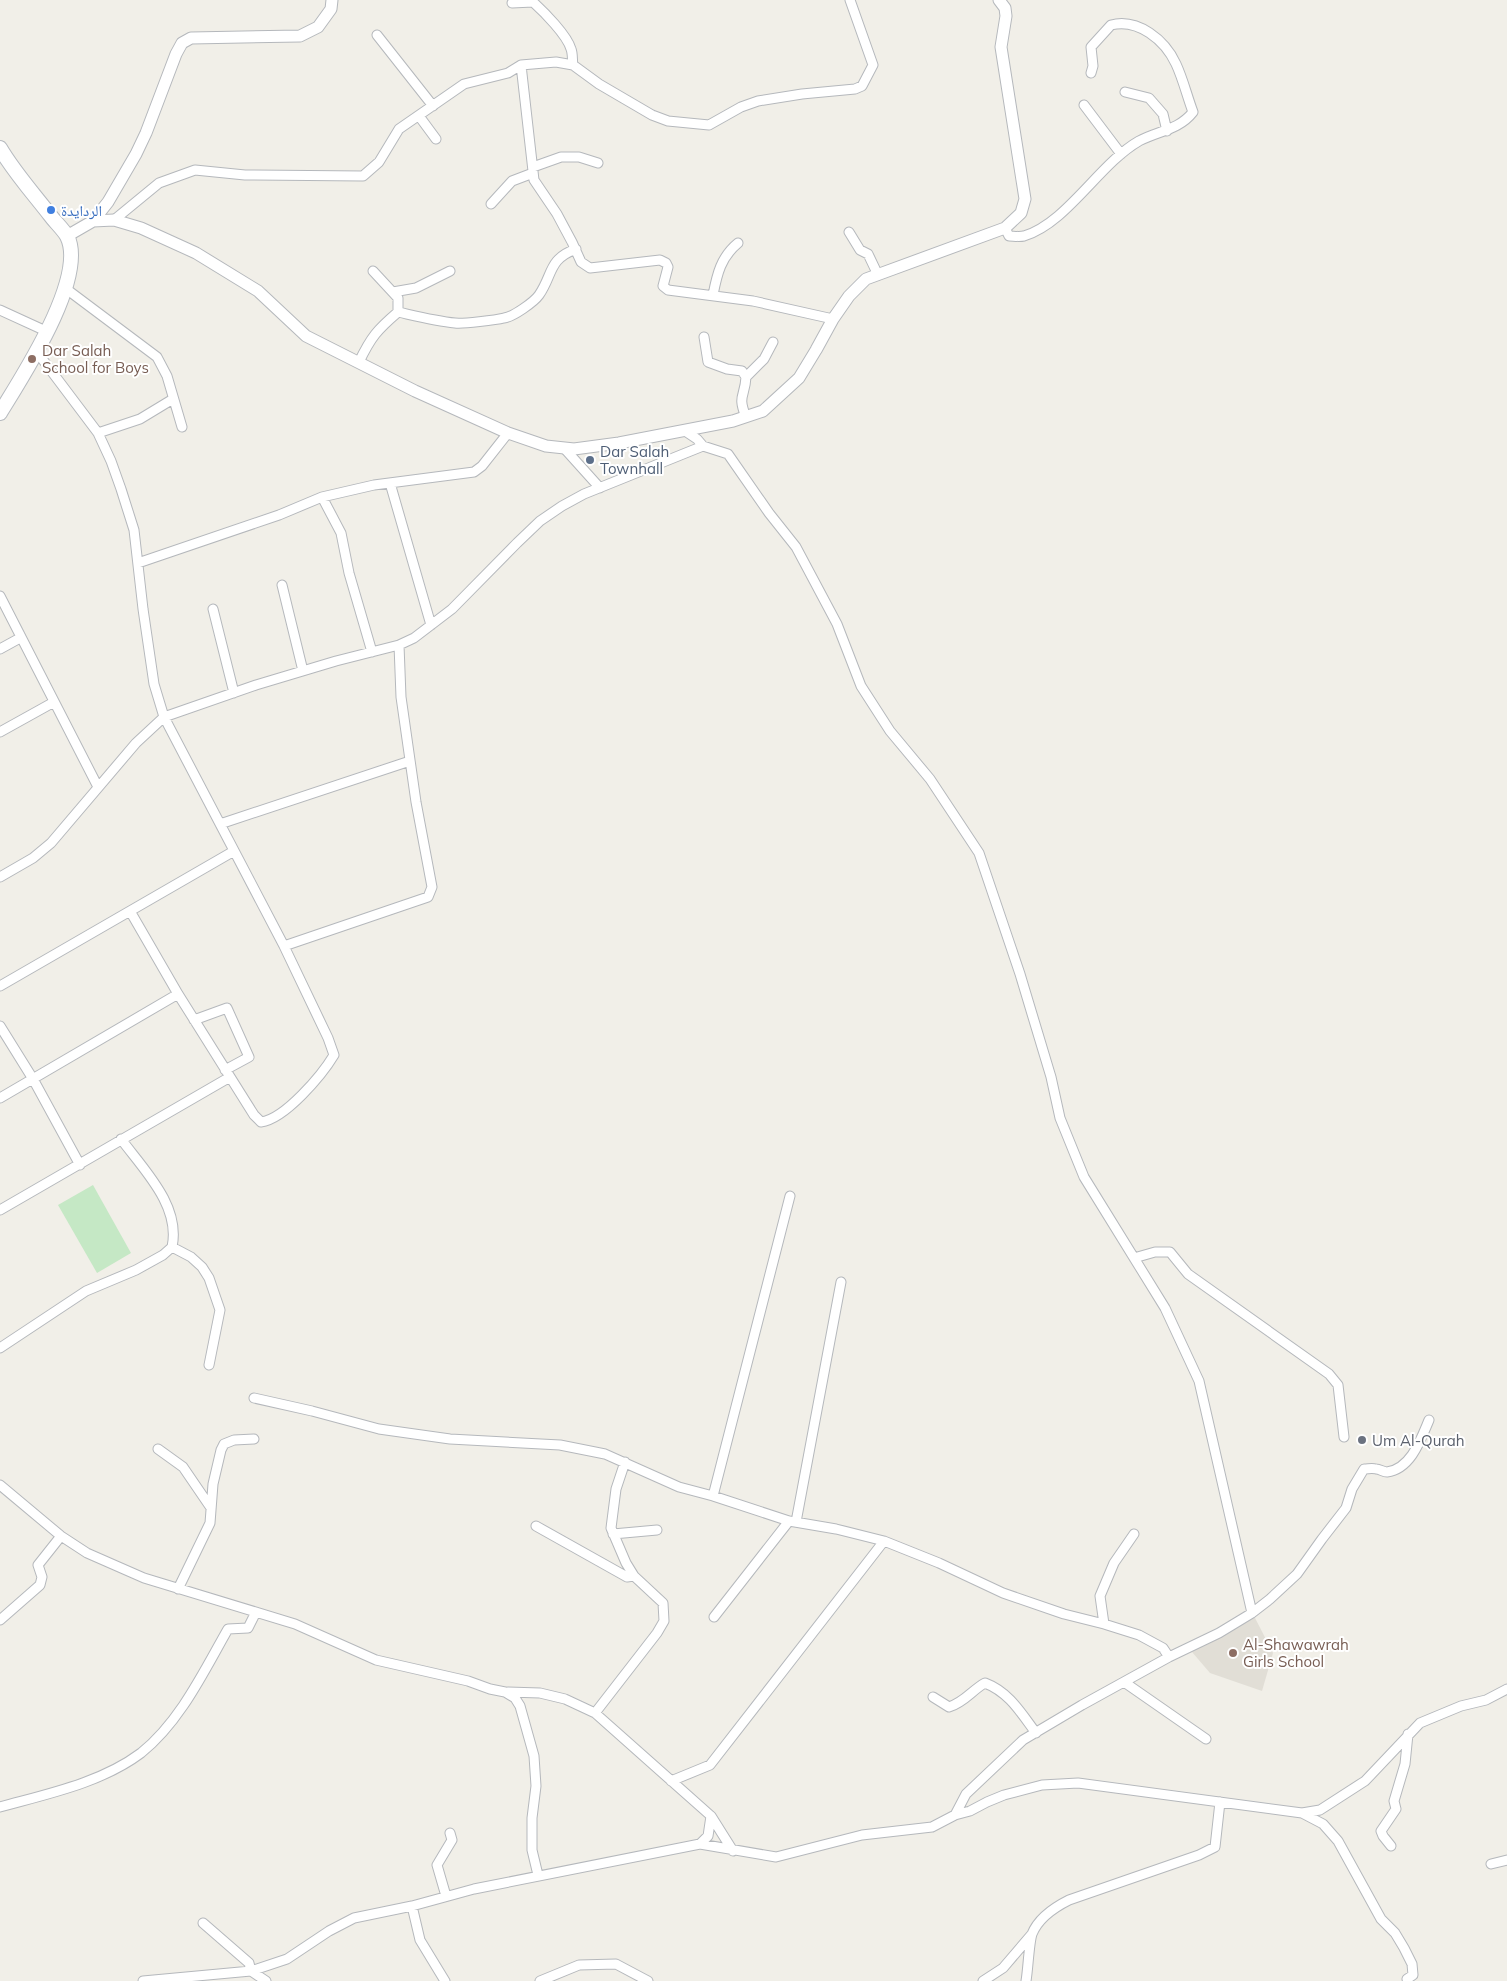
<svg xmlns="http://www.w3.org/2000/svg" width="1507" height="1981" viewBox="0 0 1507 1981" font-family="Mulish,'Noto Naskh Arabic',sans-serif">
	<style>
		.education { fill: #e1ded6 }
		.green { fill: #c5e8c5 }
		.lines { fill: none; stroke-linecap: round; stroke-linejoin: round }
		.minor-casing { stroke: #b5b8bc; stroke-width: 11 }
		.tertiary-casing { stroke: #b5b8bc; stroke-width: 13 }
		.secondary-casing { stroke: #b6babf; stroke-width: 16 }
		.minor { stroke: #fff; stroke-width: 9 }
		.tertiary { stroke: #fff; stroke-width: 11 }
		.secondary { stroke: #fff; stroke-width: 14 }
		.shop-dot { fill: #3f7fe0; stroke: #fff; stroke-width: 2 }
		.education-dot { fill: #8d6e63; stroke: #fff; stroke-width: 2 }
		.service-dot { fill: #5c6f8a; stroke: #fff; stroke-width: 2 }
		.worship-dot { fill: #6b7280; stroke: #fff; stroke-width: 2 }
		.labels { text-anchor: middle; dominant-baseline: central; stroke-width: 4; stroke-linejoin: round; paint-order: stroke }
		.shop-label { font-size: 15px; fill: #366cbe; stroke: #fff; text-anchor: start }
		.education-label { font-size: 15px; fill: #785e54; stroke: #fff; text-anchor: start }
		.service-label { font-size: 15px; fill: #4e5e75; stroke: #fff; text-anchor: start }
		.worship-label { font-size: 15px; fill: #5b616d; stroke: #fff; text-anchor: start }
	</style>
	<rect width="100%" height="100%" fill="#f1efe8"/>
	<path class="education" d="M1254,1616L1273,1653L1262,1691L1210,1673L1192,1652Z"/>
	<path class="green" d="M93,1185L131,1253L97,1273L58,1205Z"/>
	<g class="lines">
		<defs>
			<path id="minor" d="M512,3L533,2C544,12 567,35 571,49C573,54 572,60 573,65
				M377,35L433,106
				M521,65L534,180L557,214L572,242L581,262L590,268L660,260L666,263L668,267L663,286L668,290L753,301L833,319
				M1125,92L1149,98L1163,114L1167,131
				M1084,105L1121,154
				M419,116L436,139
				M533,167L561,157H579L598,163
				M491,204L512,181L533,173
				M114,220L159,183L195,170L245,175L363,176L379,162L399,129L464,84L508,73L521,65L556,62L573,65L599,84L652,115L668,121L709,125L741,107L758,101L802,94L855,89L862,86L873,65L850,0
				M1005,228L1009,236C1013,236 1019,237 1024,236C1067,223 1099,164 1139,141C1158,131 1179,130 1193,112C1187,96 1183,79 1176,64C1165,40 1138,18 1111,25L1091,47L1093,66L1091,73
				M849,232L860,250L868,254L878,275
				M373,271L398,298V312
				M65,288L157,357L167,376L182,427
				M393,292L416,288L450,271
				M713,295C717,274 721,257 738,243
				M0,310L48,332
				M704,337L708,362L727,369L742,371L746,377C745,397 737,395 746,417
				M37,352L98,433L111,461L121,489L134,530L143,609L154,684L164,717L284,946L328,1038L334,1055C322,1075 285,1119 261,1122L254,1115L178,994L130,911
				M359,362C371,337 377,330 398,312C416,316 436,321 455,323C463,324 496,320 504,318C513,317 534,302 539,295C553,275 548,259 576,249
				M746,377L764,359L773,342
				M685,431L697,439L703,446L728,454L769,513L796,547L837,624L861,686L890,731L930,779L979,853L1020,974L1051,1077L1060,1118L1084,1177L1165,1308L1199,1381L1252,1613
				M98,433L140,419L173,399
				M564,448L600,488
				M390,483L431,625
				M322,497L341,533L349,573L372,652
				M138,563L279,515L322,497L374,485L474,472L482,466L508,433
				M282,585L303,671
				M0,596L98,787
				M213,609L234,693
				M0,649L20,638
				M0,732L54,702
				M220,824L410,761
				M0,877L33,858L51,843L136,743L164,717L256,685L336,661L399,645L414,638L452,609L517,543L540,521L562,506L584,494L703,446
				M284,946L428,897L432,887L416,802L401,697L399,645
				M0,986L234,851
				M194,1020L227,1008L249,1057L225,1070
				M0,1026L33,1079L80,1165
				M0,1098L178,994
				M0,1210L230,1077
				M172,1247L191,1257L202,1267L209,1278L220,1310L209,1365
				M1134,1258L1155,1252H1170L1188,1274L1329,1374L1338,1385L1344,1437
				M0,1348L86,1291L136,1270L163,1255L172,1247C181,1206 144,1170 121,1139
				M254,1398L312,1411L379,1429L450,1439L560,1445L605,1454L679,1487L713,1496L789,1521L836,1529L884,1541L939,1563L1003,1593L1064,1614L1104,1624L1139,1635L1163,1648L1169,1657
				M158,1449L183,1467L211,1508
				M0,1485L61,1536L87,1553L144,1578L295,1624L376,1660L468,1681L490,1689L505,1692L515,1698L520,1706L534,1756L536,1786L532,1818V1850L538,1875
				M713,1496L790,1196
				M796,1522L841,1282
				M536,1526L627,1577L634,1576
				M613,1534L657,1530
				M178,1589L210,1523L213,1484L221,1450L224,1444L234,1440L254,1439
				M714,1617L789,1521
				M0,1620L40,1585L42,1577L38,1565L61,1536
				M1104,1624L1100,1596L1114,1563L1134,1534
				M1124,1682L1206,1739
				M508,1692L540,1693L565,1699L595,1713L711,1816L733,1851
				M933,1697L949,1707C965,1702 972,1690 985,1683C1009,1692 1021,1713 1036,1733
				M595,1713L657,1633L664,1621L663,1603L634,1576L626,1563L611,1528L616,1489L625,1462
				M671,1781L710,1765L884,1541
				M0,1807C47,1794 101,1783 141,1753C180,1722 204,1671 228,1629L248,1628L256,1612
				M1302,1813L1323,1824L1338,1841L1381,1919L1395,1933L1404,1948L1412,1964L1413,1975L1407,1979
				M955,1815L966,1794L1023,1740L1082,1705L1169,1657L1219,1633L1252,1613L1270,1599L1297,1574L1322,1539L1346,1508L1352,1489L1364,1469C1368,1469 1372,1468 1376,1469C1380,1469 1383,1472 1387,1472C1411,1469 1421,1439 1429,1420
				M700,1844L708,1836L711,1816
				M1391,1846L1383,1836L1381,1831L1396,1809L1394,1801L1405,1764L1408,1734
				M1491,1864L1507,1860
				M446,1896L437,1865L452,1840L450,1833
				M412,1906L420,1940L445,1981
				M203,1923L249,1963L251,1971L266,1981
				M143,1981L251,1971L287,1959L329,1931L354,1918L412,1906L474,1889L700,1844L776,1857L862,1835L932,1827L955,1815L970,1811L987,1802L1004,1795L1042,1785L1078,1783L1302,1813L1320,1810L1365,1781L1420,1723L1461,1706L1486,1700L1507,1689
				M540,1981L579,1965L616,1964L648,1981
				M983,1981L1003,1968L1032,1934
				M1026,1981C1028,1970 1029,1943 1032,1934C1038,1919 1055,1907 1069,1900L1199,1855L1215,1847L1220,1802"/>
			<path id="tertiary" d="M93,221L108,202L136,154L146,133L176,54L182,43L191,38L300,36L318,27L331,9L332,0
				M67,236L93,221L114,220L141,228L196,253L258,291L306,336L415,391L508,433L546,446L574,449L619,443L733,421L763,411L799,378L816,350L833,319L849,296L866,279L1005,228L1021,213L1025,199L1001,47L1006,16L1005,8L999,0"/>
			<path id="secondary" d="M0,148C14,172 33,193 50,215C55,222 63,229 67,236C88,277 22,377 0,413"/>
		</defs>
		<use href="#minor" class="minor-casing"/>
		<use href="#tertiary" class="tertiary-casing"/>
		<use href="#secondary" class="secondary-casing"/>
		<use href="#minor" class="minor"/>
		<use href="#tertiary" class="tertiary"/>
		<use href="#secondary" class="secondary"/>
	</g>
	<circle class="shop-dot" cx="51" cy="210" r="5"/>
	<g class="education-dot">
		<circle cx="32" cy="359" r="5"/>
		<circle cx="1233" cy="1653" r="5"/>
	</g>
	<circle class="service-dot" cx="590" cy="460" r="5"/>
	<circle class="worship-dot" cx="1362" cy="1440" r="5"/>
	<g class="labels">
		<g class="shop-label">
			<text x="61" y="210">الردايدة</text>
		</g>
		<g class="education-label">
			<text x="42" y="350">Dar Salah<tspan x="42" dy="17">School for Boys</tspan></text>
			<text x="1243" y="1644">Al-Shawawrah<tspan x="1243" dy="17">Girls School</tspan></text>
		</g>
		<g class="service-label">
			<text x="600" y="451">Dar Salah<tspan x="600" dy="17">Townhall</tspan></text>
		</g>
		<g class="worship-label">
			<text x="1372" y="1440">Um Al-Qurah</text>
		</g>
	</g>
</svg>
